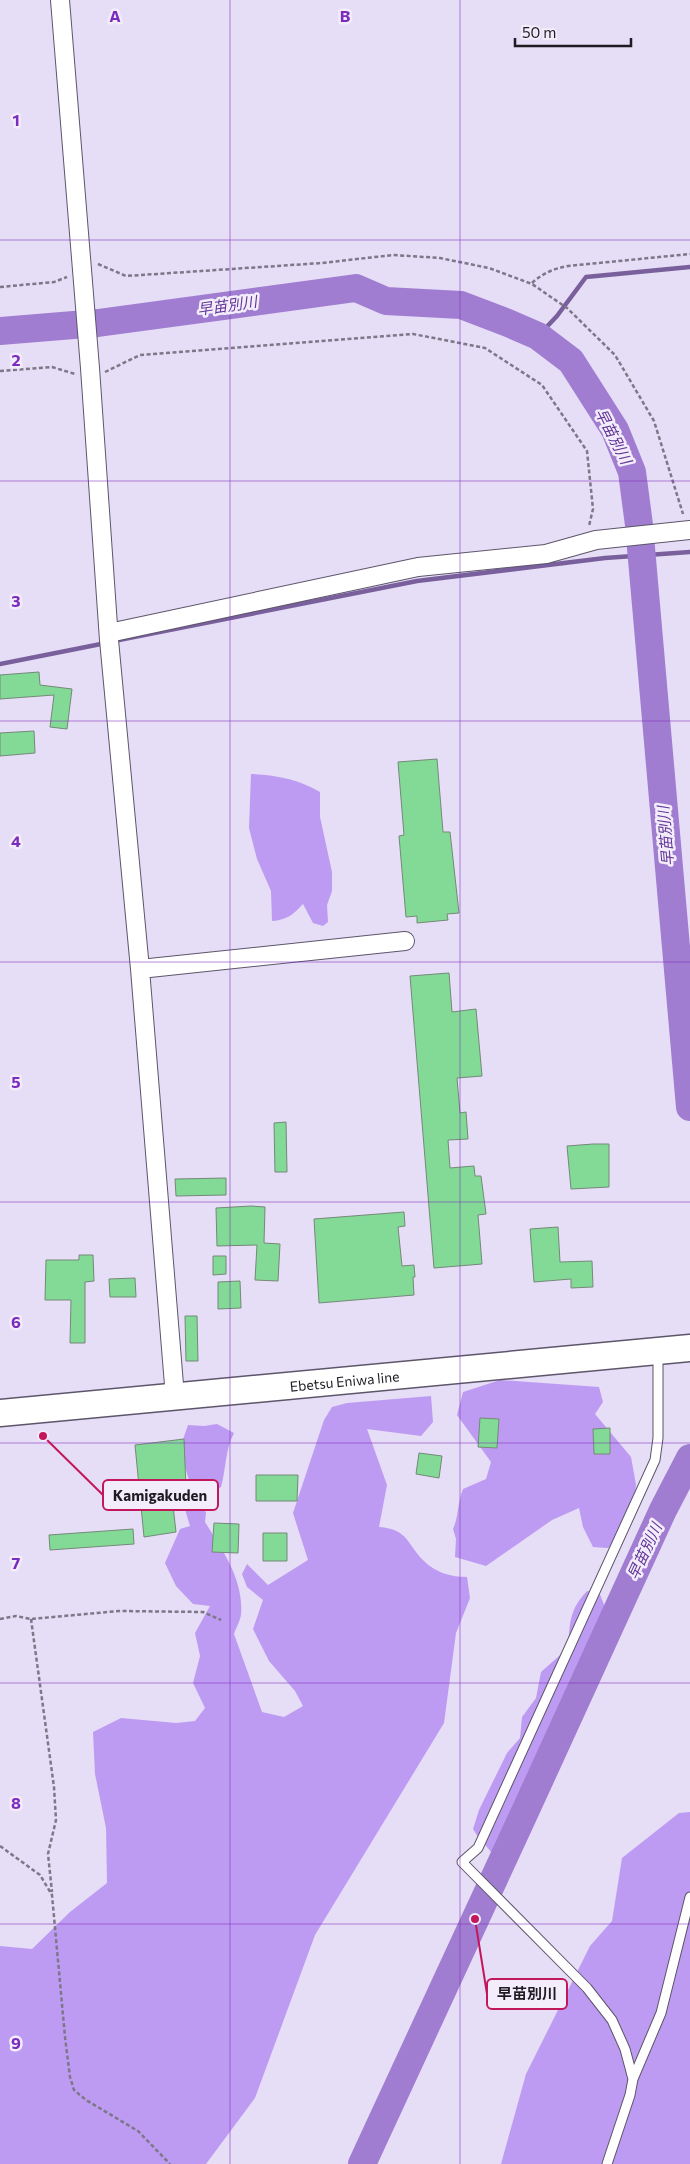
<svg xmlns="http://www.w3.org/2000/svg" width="690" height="2164" viewBox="0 0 690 2164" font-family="Commissioner,'Noto Sans JP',sans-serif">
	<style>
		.forest { fill: #be9bf2 }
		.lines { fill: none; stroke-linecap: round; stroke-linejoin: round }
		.stream { stroke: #79609d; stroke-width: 4.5 }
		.river { stroke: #a07dd1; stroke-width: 28 }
		.building { fill: #83da97; stroke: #748978 }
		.service-casing { stroke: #5d556a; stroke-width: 11 }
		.minor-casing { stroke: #5d556a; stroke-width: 20 }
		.primary-casing { stroke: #5d556a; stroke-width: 29 }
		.path { stroke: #7d7787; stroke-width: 2.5; stroke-dasharray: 4 2.5; stroke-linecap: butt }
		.service { stroke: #fff; stroke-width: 9 }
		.minor { stroke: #fff; stroke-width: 18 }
		.primary { stroke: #fff; stroke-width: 26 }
		.grid { fill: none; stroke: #7b2cbf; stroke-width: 1; stroke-opacity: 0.55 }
		.labels { text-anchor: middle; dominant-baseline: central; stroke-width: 5; stroke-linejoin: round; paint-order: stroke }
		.street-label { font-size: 14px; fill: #1e1b23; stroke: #f2ecfb }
		.water-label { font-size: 15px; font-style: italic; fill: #623396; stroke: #f2ecfb }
		.grid-label { font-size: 16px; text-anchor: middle; font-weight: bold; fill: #7b2cbf; stroke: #f2ecfb; stroke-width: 5; stroke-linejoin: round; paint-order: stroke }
		.leader { fill: none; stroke: #c2185b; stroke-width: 2 }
		.callout-dot { fill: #c2185b; stroke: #f2ecfb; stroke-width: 2 }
		.callout { fill: #f2ecfb; stroke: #c2185b; stroke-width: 2 }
		.callout-label { font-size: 15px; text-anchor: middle; font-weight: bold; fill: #1e1b23 }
	</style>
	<rect width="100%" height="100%" fill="#e6ddf6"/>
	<path class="forest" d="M251,774C277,775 298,779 320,792V817L332,872V891L327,905L328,922L323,926L313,923L303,904C294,914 287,920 272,921L271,891L257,859L249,828Z
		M500,1380L599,1387L603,1402L595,1414L631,1457L636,1485L632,1521L622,1545L607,1548L593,1547L583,1527L579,1508L552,1520L486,1566L455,1557L456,1539L453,1529C459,1516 457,1504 463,1489L486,1479L491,1462L457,1415L463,1392Z
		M431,1396L433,1422L421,1436L367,1429L387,1485L379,1527C409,1529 407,1545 424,1561C436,1573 451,1577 467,1577L470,1598L456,1633L444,1723L315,1935L255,2098L206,2164H0V1946L32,1949L70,1912L107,1883L106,1828L95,1774L93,1732L121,1718L176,1723L195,1721L205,1708L193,1683L200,1656L195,1633L210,1606L193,1604L176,1586L165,1563L180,1529L190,1526L184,1506L191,1488L180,1448L188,1425L204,1426L217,1424L234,1433C225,1450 226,1469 221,1487L200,1500L206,1513L205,1522C223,1551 244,1580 241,1615C240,1621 236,1628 234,1634L262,1712L284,1717L303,1706L295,1691L269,1661L253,1629L263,1600L247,1587L242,1574L247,1564L268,1585L308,1560L293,1513L324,1420L332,1407L347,1403Z
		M587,1591L599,1592L615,1633L567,1738L506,1860L497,1865C491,1846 482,1845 473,1829L479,1810L507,1753L520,1738L522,1717L536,1698L541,1672L568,1648C570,1623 569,1610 587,1591Z
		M690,1812V2164H501L526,2074L590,1946L612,1921L622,1858L679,1813Z"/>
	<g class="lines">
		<path class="stream" d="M538,336L557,316L586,277L690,267
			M114,641L417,581L605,558L690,552
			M0,664L106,643"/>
		<path class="river" d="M0,331L98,323L356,288L386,301L461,305L508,323L538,336L571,361L615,430L632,472L639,525L690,1107
			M362,2164C464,1947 563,1728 663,1510L690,1458"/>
	</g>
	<path class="building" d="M39,672L40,685L72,689L67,729L50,727L54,695L0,699V675Z
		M34,731L35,753L0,756V733Z
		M437,759L443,832H450L459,913L447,914L448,920L417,923V916L406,917L399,836L404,835L398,762Z
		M449,973L452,1012L476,1009L482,1076L457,1078L460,1113L466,1112L468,1139L448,1140L450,1168L474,1166L475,1176H481L486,1214L478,1215L482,1264L434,1268L410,976Z
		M286,1122L287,1172H275L274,1123Z
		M593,1144H609V1187L571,1189L567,1146Z
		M226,1178V1195L176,1196L175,1179Z
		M251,1206L265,1207L264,1243L280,1244L278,1281L255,1280L257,1245L217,1246L216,1208Z
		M404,1212L405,1226L398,1227L402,1266L414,1265L415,1277H413L414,1295L319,1303L314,1219Z
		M558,1227L560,1262L592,1261L593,1287L571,1288V1279L534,1282L530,1229Z
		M79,1255H93L94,1281L85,1282V1343H70L71,1300H45L46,1260H79Z
		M213,1256H226V1274L213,1275Z
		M135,1278L136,1297H110L109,1279Z
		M240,1281L241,1308L218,1309V1282Z
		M185,1316H197L198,1361H186Z
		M480,1418L499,1419L497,1448L478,1447Z
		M610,1428V1454H594L593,1429Z
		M184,1439L186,1488H171L176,1532L144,1537L135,1445Z
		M419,1453L442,1456L439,1478L416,1474Z
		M256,1475H298L297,1501H256Z
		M214,1523L239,1524L238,1553L212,1552Z
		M133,1529L134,1544L50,1550L49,1535Z
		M263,1533H287V1561H263Z"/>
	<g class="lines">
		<defs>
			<path id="service" d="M633,2079L661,2013L690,1897
				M607,2164L630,2095L633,2079L625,2049L612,2020L587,1988L462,1862L478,1848L655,1460L658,1438V1353"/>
			<path id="minor" d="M60,0L90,368L109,640L140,969L175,1397
				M109,633L418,567L546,554L596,540L690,530
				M140,969L405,941"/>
			<g id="primary">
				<path id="s1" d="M0,1413L690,1348"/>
			</g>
		</defs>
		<use href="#service" class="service-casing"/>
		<use href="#minor" class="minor-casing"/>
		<use href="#primary" class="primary-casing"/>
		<path class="path" d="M98,264L126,276L322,263L393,255L440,258L489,268L532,284L567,308L615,355L654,421L683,514
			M532,283C543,273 553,269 568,266L690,254
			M0,287L54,282L67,277
			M0,371L52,367L75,374
			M105,372L140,355L413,334L485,348L542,385L587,451L593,509L589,526
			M0,1619L16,1616L31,1619L119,1611L203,1612L221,1620
			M31,1619L54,1787L56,1820L48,1854L52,1892
			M0,1846L40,1875L52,1895L65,2037L70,2077L74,2090L86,2100L138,2131L170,2164"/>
		<use href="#service" class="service"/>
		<use href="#minor" class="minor"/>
		<use href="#primary" class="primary"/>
	</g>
	<path class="grid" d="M230,0V2164M460,0V2164M0,240H690M0,481H690M0,721H690M0,962H690M0,1202H690M0,1443H690M0,1683H690M0,1924H690"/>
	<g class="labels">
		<g class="street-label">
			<text stroke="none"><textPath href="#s1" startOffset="346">Ebetsu Eniwa line</textPath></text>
		</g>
		<g class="water-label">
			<text transform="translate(227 305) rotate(-8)">早苗別川</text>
			<text transform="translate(614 436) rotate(63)">早苗別川</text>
			<text transform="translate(665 836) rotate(-95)">早苗別川</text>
			<text transform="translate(644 1551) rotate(-65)">早苗別川</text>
		</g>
	</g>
	<g class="grid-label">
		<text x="115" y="22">A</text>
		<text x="345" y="22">B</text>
		<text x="16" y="126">1</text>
		<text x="16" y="366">2</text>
		<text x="16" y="607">3</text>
		<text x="16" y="847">4</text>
		<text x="16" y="1088">5</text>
		<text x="16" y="1328">6</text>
		<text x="16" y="1569">7</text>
		<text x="16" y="1809">8</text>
		<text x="16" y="2049">9</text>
	</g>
	<path class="leader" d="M43 1436L103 1495M475 1919L487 1994"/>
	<g class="callout-dot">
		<circle cx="43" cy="1436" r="5"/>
		<circle cx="475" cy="1919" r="5"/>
	</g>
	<g class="callout">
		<rect x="103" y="1480" width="115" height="30" rx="5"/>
		<rect x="487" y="1979" width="80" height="30" rx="5"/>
	</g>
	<g class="callout-label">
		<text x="160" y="1501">Kamigakuden</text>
		<text x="527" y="1999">早苗別川</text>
	</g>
	<path d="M515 38v8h116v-8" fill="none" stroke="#1e1b23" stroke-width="2.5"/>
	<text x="522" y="38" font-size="15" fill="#1e1b23" stroke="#f2ecfb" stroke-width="4" paint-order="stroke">50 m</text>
</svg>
